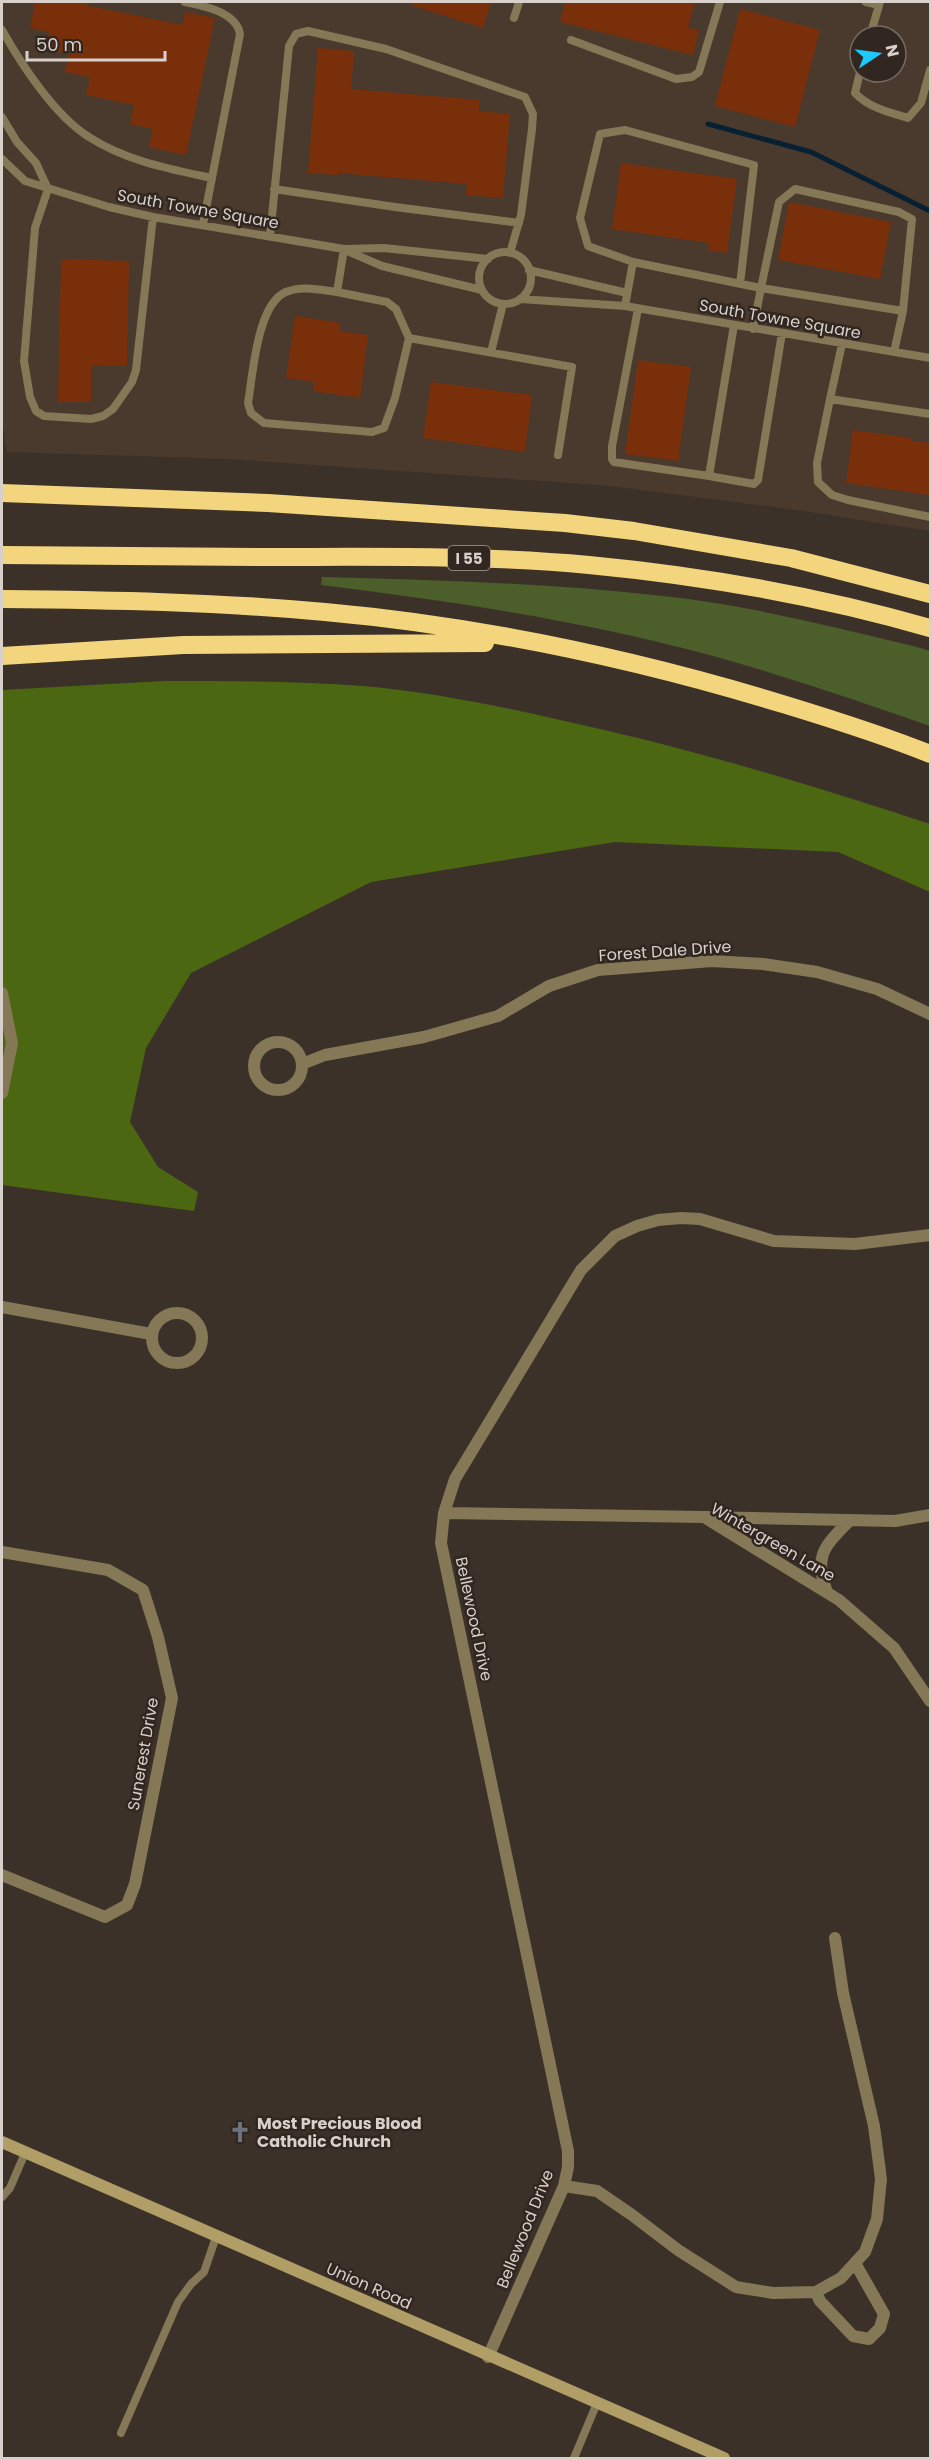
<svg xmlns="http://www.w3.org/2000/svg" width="932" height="2460" viewBox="0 0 932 2460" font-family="Poppins,sans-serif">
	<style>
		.built { fill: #4a392d; fill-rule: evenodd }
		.green { fill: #4c5f2a }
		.forest { fill: #4c6711 }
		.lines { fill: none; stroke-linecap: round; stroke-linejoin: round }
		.stream { stroke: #072132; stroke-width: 5 }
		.building { fill: #79300a }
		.service { stroke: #847856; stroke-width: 8 }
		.minor { stroke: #847856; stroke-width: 12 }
		.secondary { stroke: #b09e66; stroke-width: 12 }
		.motorway { stroke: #f3d57d; stroke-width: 18 }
		.labels { text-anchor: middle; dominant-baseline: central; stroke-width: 5; stroke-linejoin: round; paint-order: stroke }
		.shield { fill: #322720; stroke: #a69d98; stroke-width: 1.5 }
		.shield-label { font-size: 15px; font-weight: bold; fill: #d7d0cb }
		.street-label { font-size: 16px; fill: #d7d0cb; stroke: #322720 }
		.poi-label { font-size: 16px; font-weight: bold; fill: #d7d0cb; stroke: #322720; text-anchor: start }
	</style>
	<rect width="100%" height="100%" fill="#3c3129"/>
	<path class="built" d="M2,2H930V531L804,511L611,486L230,459L7,452L2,422ZM860,36H896V72H860Z"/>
	<path class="green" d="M322,577C436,580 549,583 663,596C747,605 830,626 913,646L930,651V726C856,700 782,675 706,654C580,620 450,601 321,585Z"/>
	<path class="forest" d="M164,681C230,681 297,681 363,686C429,692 495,705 560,720C686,747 808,784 930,824V892L838,852L615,842L371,882L191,973L146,1048L130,1122L158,1167L198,1192L194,1211L2,1185V690Z"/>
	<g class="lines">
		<path class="stream" d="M708,124L811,152L930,211"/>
	</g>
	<path class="building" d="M35,2H86L85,5L182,25L185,12L215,18L186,155L149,147L153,129L130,124L134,105L86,95L90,77L65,72L69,54L46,49L49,32L30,28Z
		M411,2H491L483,28L411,5Z
		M565,2H695L688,28L699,30L693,55L560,22Z
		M740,9L820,30L795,127L715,106Z
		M318,48L354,51L351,89L480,100L479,111L510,114L503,198L466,195L467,184L338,173V175L308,173Z
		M621,163L737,179L727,253L708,250L709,243L612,229Z
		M789,202L891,222L880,279L778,260Z
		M61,259L129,261L127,366L91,365V402H58Z
		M295,316L341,323L339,331L368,335L360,398L313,391L315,382L286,378Z
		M638,360L691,367L678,461L625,454Z
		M431,382L532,395L525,452L423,438Z
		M853,430L912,438V441L930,443V495L846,483Z"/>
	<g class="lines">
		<path class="service" d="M185,2C204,6 236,12 240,34L203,224
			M866,2L879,5
			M514,18L519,2
			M2,30C21,64 55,116 89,137C126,161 170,169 212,178
			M870,36L880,2
			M571,40L676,79L692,77L699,72L720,2
			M860,72L855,93C869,108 889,112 908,118L921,103L930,70
			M2,117L17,142L36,163L48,189
			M2,159L25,181L109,207L153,217L344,249L384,248L488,259
			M48,189L35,228L24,361L30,397L36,411L44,416L91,419L103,416L113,409L132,382L136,370L153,217
			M274,189L395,207L519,223
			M270,236L289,46L296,34L308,31L386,49L525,97L533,114L532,129L521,215L510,253
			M344,249L337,292L387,302L396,309L409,338L572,367L558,455
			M345,250L382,266L482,290
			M479 278a26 26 0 1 1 52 0a26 26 0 1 1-52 0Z
			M633,262L588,246L580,218L600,134L625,130L754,165L740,284
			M529,270L627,293
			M337,292C321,290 302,285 286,292C257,304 253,374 248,403L251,413L264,423L372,432L384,428L395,398L409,338
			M520,299L625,306L930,358
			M625,306L633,262L761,288L779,202L795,189L899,212L912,219L903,311
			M638,309L612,446V459L614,462L709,476L734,325
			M753,329L761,288L903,311L894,352
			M842,344L830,399L930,414
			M491,352L503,304
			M830,399L817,463L818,482L832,495L848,500L930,517
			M709,476L754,484L758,480L782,333
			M2,2197L10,2188L25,2153
			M121,2433L178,2302L191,2284L204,2272L216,2237
			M574,2458L597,2403"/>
		<path class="minor" d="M2,993L12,1043L2,1093
			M254 1066a24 24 0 1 1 48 0a24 24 0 1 1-48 0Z
			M302,1064L325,1055L424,1037L498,1016L549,986L598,970L712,961L763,964L817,972L877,989L930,1014
			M2,1307L151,1334
			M152 1338a25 25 0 1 1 50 0a25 25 0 1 1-50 0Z
			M444,1513L704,1517L839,1600L894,1648L930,1701
			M704,1517L895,1521L930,1515
			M2,1552L108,1570L143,1590L158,1637L172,1698L135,1884L127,1905L105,1917L2,1875
			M827,1592C813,1555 825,1546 850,1520
			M564,2186L597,2191L632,2215L678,2250L736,2287L773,2293L816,2292L841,2278L865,2252L877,2219L881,2179L874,2126L843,1993L835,1938
			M816,2292L820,2301L853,2336L869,2339L880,2328L884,2314L855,2263
			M488,2357L564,2186L568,2167V2151L441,1543L444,1513L455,1479L581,1270L615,1236L637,1226L658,1220L681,1218L700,1219L774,1241L855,1244L930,1235"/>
		<path class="secondary" d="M2,2142L724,2458"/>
		<path class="motorway" d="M2,493L268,503L565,523L634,531L791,558L930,594
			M2,555C91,556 180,557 269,557C376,557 483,555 589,565C704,576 819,596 930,628
			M2,599C110,600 217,602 325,612C481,626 636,659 786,705C835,720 883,735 930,754
			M2,656L183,645L485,643"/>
	</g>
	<defs>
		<symbol id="church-bare" viewBox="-9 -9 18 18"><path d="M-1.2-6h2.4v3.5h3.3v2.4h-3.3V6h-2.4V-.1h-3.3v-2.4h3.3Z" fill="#6b7280" stroke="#322720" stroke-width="2.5" paint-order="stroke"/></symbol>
	</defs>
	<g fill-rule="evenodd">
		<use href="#church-bare" x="225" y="2117" width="30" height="30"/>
	</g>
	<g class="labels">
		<rect class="shield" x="448" y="546" width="42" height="24" rx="4.5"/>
		<g class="shield-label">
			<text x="469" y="558">I 55</text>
		</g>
		<g class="street-label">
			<text transform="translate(198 209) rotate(10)">South Towne Square</text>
			<text transform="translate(780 319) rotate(10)">South Towne Square</text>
			<text transform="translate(665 951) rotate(-4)">Forest Dale Drive</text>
			<text transform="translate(773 1542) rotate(30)">Wintergreen Lane</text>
			<text transform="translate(474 1619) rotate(78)">Bellewood Drive</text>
			<text transform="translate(143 1754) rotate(-80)">Sunerest Drive</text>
			<text transform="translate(525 2229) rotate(-68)">Bellewood Drive</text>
			<text transform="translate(369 2286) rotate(24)">Union Road</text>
		</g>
		<g class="poi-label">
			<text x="257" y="2123">Most Precious Blood<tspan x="257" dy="18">Catholic Church</tspan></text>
		</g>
	</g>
	<rect width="932" height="2460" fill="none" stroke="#d7d0cb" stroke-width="6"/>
	<g transform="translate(878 54) rotate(77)"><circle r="28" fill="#322720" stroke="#746b64" stroke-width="1.5"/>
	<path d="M0-4.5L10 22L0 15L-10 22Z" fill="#1cc9fc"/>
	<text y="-9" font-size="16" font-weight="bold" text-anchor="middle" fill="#d7d0cb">N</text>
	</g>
	<path d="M27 51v9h138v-9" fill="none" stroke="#d7d0cb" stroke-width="3"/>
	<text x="36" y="51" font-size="18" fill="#d7d0cb" stroke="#322720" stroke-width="4.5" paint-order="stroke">50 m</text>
</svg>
